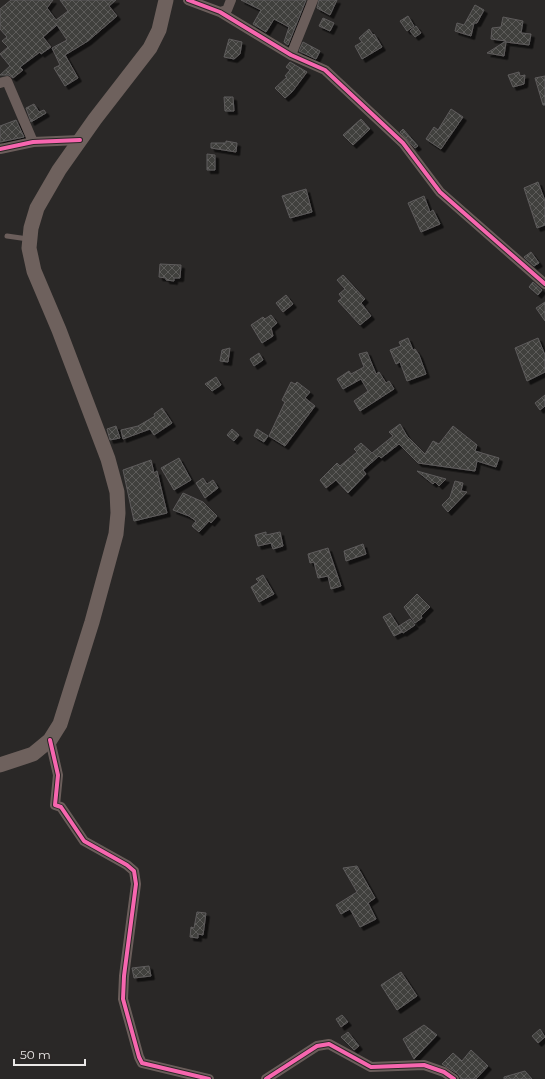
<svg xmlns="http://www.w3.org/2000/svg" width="545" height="1079" viewBox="0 0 545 1079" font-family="Montserrat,sans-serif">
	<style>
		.building { fill: url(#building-cross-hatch); stroke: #5e5c5c; filter: url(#shadow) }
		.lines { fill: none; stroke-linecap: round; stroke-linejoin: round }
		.service { stroke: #6b5e5b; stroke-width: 5 }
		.minor { stroke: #6b5e5b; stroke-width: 10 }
		.secondary { stroke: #6e615d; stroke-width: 15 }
		.cycleway-casing { stroke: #2b2726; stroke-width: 6 }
		.cycleway { stroke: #f766af; stroke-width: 4 }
	</style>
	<defs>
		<pattern id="building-cross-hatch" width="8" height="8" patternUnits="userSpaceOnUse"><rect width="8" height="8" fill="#413f3e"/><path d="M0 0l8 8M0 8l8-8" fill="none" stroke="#5d5b5a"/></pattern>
		<filter id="shadow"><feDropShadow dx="3.5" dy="3.5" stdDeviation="0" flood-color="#0009"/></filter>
	</defs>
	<rect width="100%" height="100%" fill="#2a2827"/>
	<path class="building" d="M11,0H53L47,8L56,20L68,11L60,0H116L109,6L117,16L88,41L65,55L78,78L65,86L54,68L60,65L52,48L67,40L57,25L43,37L51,47L41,54L40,52L20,67L23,70L13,78L9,75H0L10,66L0,54L8,47L2,41L7,37L0,29V9Z
		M241,0H306L288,45L284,42L289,27L274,19L266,32L253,24L261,10Z
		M319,0H337L330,15L317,8Z
		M475,5L484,10L477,23H474L471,36L455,31L457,23L464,25Z
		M408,16L414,26L407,31L400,21Z
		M503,17L523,21L521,33L531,34L529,45L506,42L504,56L487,53L506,41L491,39L492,28L501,27Z
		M323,18L334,23L330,31L319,26Z
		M416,26L421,33L415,37L410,31Z
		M369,29L373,35L374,34L382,47L362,59L355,46L362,42L359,38Z
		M229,39L242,42L240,54L234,59L224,57Z
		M303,42L320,51L316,59L299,51Z
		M290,62L307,72L292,92L285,98L275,88L287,77L285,76L290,70L286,67Z
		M519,72L520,76L525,75L524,84L513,87L508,75Z
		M545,76V105H543L535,78Z
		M224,97H233L234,111H225Z
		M34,104L39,112L44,110L46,113L31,122L26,108Z
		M451,109L463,117L441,149L426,139L434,127L438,130Z
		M361,119L370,129L353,145L343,135Z
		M16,120L24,137L0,142V126Z
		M403,129L418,146L415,148L400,132Z
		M226,141L237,143L236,152L211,148V143H226Z
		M207,154L215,155V170H207Z
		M538,182L545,201V225L537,228L524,188Z
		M306,189L312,212L290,218L282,196Z
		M424,196L430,212L433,210L440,224L421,232L408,203Z
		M531,252L539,263L534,266L524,257Z
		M160,264L181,265L180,278H174V281L166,280V278L159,277Z
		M343,275L365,299L361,303L371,316L360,325L338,301L342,298L339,294L345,289L337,280Z
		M533,282L542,290L538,295L529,287Z
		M286,295L293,304L283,312L276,303Z
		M545,302V321L536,308Z
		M271,315L277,323L271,328L273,336L262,343L251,325L263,317L265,319Z
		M408,338L413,350L415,349L419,355L426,374L407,381L400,362L396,364L390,350L401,346L399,342Z
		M538,338L545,355V372L527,381L515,348Z
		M230,348L228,362L220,361L222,350Z
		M367,352L376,374L379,372L386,383L389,381L394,389L360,411L354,401L368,391L361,379L343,389L337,379L349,371L351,374L364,367L359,354Z
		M259,353L263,360L254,366L250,359Z
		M216,377L221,385L212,391L205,384Z
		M291,382L295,384L297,382L310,392L305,398L315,406L285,446L269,436L285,402L282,400Z
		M545,395V406L540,410L535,403Z
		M162,408L172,423L154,435L150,429L123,439L121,430L138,426L155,416L154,414Z
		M400,424L407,436L425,454L433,441L439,444L453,426L477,445L475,451L499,458L496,467L477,461L475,471L418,463L399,444L381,458L379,456L363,470L366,474L348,493L336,480L326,488L320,480L337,463L340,466L357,452L354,449L361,443L372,453L393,436L389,432Z
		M116,426L120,438L110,440L107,429Z
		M232,429L239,435L234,441L227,435Z
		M257,429L268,436L264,442L254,436Z
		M179,458L191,480L174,490L161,468Z
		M151,460L154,473L157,471L167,513L134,521L123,470Z
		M417,471L435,476L446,479L439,486L435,482L433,484Z
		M203,478L207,484L213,480L218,488L205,498L196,483Z
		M455,481L463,483L461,491L467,492L448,512L442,505L450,497Z
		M183,493L203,502L217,516L211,523L209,521L199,532L192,526L196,521L189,516L173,510Z
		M266,532V535L280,532L283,546L273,549L271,543L258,546L255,535Z
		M363,544L366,554L346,561L344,551Z
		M328,548L341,586L331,589L328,576L318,578L314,562L310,563L308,554Z
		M263,575L274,594L259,602L251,587L259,582L256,579Z
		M417,594L430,607L421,616L422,618L415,623L404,607Z
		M390,613L402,632L394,636L383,617Z
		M410,619L415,625L403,633L399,626Z
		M357,866L375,898L368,903L376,919L360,927L350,909L341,914L336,905L357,892L343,868Z
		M197,912L206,913L203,935L198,934V938L190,937L191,927L194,928Z
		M149,966L151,976L134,978L132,968Z
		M401,972L417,996L397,1010L381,985Z
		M342,1015L348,1022L341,1027L336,1019Z
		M424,1025L437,1035L414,1059L403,1039Z
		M540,1029L545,1037L538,1043L532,1036Z
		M348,1032L359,1046L354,1050L341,1037Z
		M471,1050L488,1066L476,1079H461L458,1074L442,1064L453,1053L462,1061Z
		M525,1071L532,1079H504V1077Z"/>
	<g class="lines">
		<path class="service" d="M7,236L28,239"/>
		<path class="minor" d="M188,0L220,12L291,55L325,70L403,143L440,192L545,284
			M220,12L227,10L231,0
			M291,55L313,0
			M0,83L7,81L33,142
			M0,149L33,142L80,140
			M50,740L58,775L55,805L61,807L84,841L127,865L134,871L136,884L124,976L123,999L139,1057L142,1063L209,1079
			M266,1079L317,1046L329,1044L371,1067L424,1065L444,1072L454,1079"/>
		<path class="secondary" d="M0,765L33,754L50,740L60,724L92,622L116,534L118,513L117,492L108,459L59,330L34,271L29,248L31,228L37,208L59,170L95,119L150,48L159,30L166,0"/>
		<defs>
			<path id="cycleway" d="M188,0L220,12L291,55L325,70L403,143L440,192L545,284
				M0,149L33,142L80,140
				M50,740L58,775L55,805L61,807L84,841L127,865L134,871L136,884L124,976L123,999L139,1057L142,1063L209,1079
				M266,1079L317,1046L329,1044L371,1067L424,1065L444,1072L454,1079"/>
		</defs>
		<use href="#cycleway" class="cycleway-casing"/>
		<use href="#cycleway" class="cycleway"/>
	</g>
	<path d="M14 1059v6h71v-6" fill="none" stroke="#eae8e7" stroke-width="2"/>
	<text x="20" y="1059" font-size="12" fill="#eae8e7" stroke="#2b2726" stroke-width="3" paint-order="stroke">50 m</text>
</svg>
